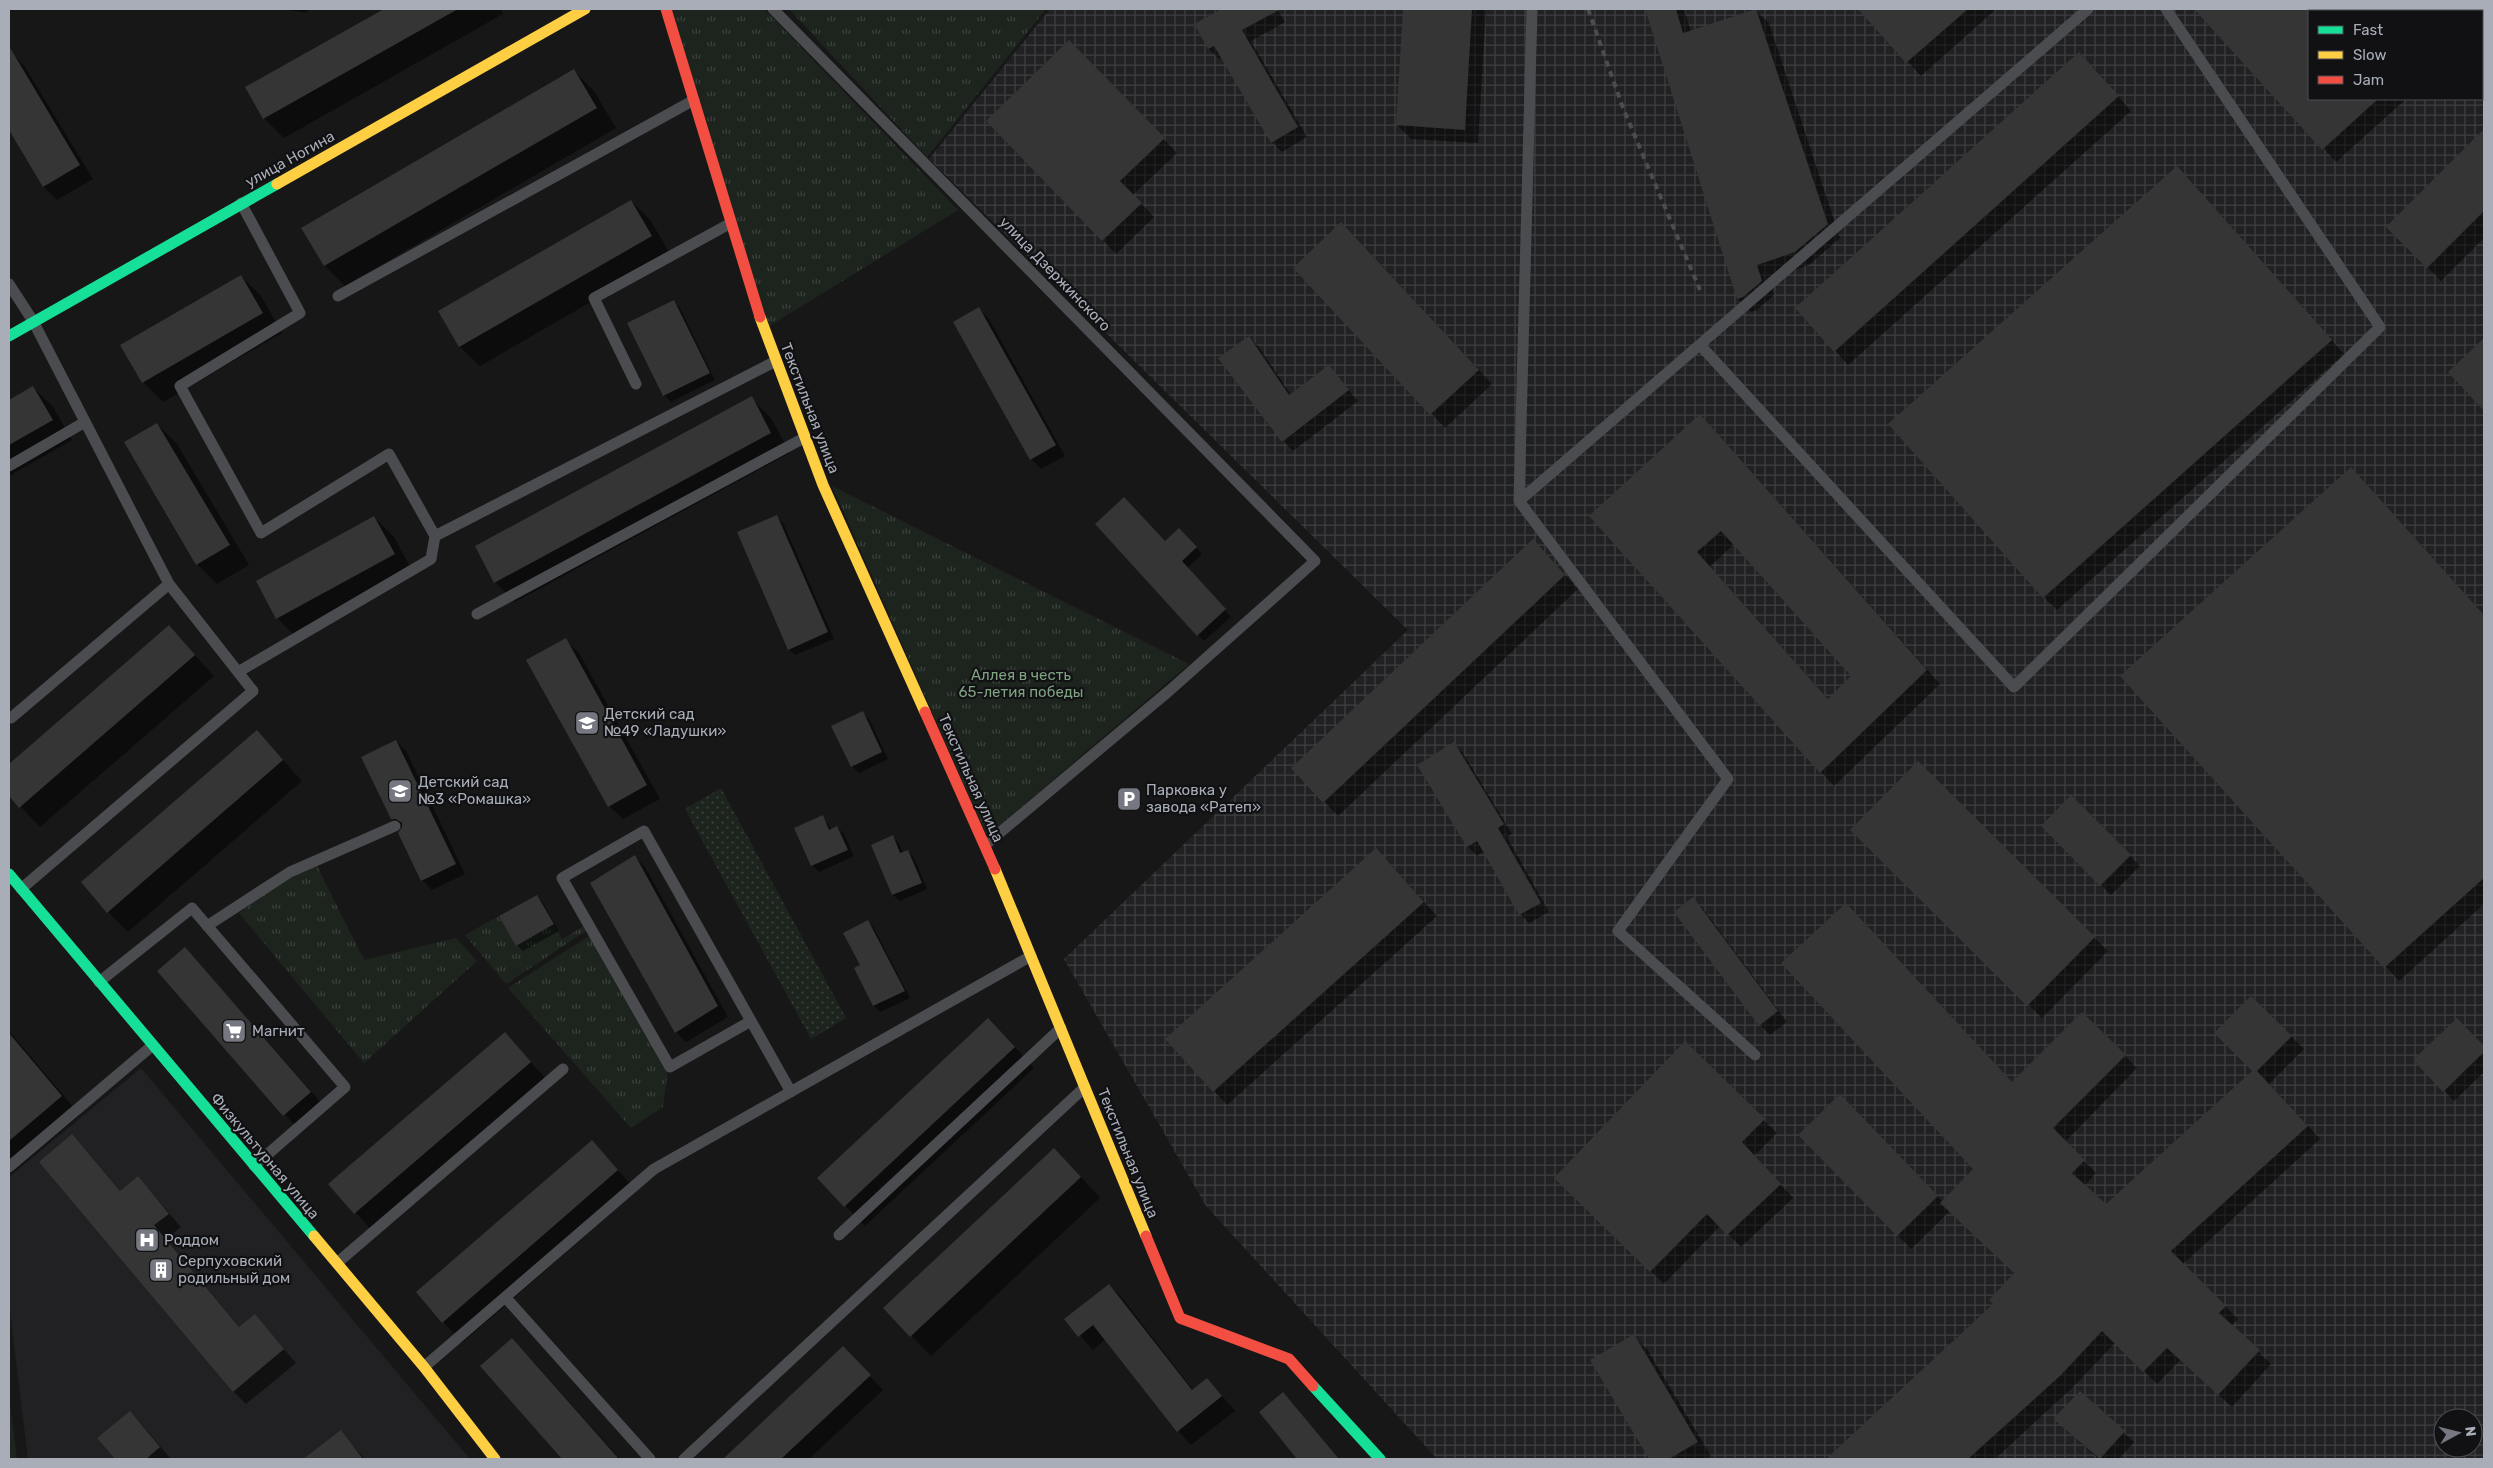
<svg xmlns="http://www.w3.org/2000/svg" width="2493" height="1468" viewBox="0 0 2493 1468" font-family="Rubik,sans-serif">
	<style>
		.built { fill: #212123 }
		.industrial { fill: url(#industrial-grid); fill-rule: evenodd }
		.park { fill: url(#park-tufts) }
		.garden { fill: url(#garden-dots) }
		.shadow { fill: #0007; fill-rule: evenodd }
		.building { fill: #353536; fill-rule: evenodd }
		.lines { fill: none; stroke-linecap: round; stroke-linejoin: round }
		.lane { stroke: #4b4c50; stroke-width: 11 }
		.fast { stroke: #16e098; stroke-width: 11 }
		.slow { stroke: #ffcf43; stroke-width: 11 }
		.jam { stroke: #f24e42; stroke-width: 11 }
		.rail { stroke: #4b4c4f; stroke-width: 4; stroke-dasharray: 6 5; stroke-linecap: butt }
		.labels { text-anchor: middle; dominant-baseline: central; stroke-width: 4.5; stroke-linejoin: round; paint-order: stroke }
		.street-label { font-size: 15px; fill: #a8adb8; stroke: #111113 }
		.park-label { font-size: 15px; fill: #7fa381; stroke: #111113 }
		.poi-label { font-size: 15px; fill: #a8adb8; stroke: #111113; text-anchor: start }
	</style>
	<defs>
		<pattern id="industrial-grid" width="8" height="8" patternUnits="userSpaceOnUse" patternTransform="scale(1.25)"><rect width="8" height="8" fill="#212123"/><path d="M0 4h8M4 0v8" fill="none" stroke="#3e3f41"/></pattern>
		<pattern id="park-tufts" width="24" height="20" patternUnits="userSpaceOnUse" patternTransform="scale(1.25)"><rect width="24" height="20" fill="#1d241e"/><path d="M3 7l-1-3M5 7V3M7 7l1-3M15 17l-1-3M17 17v-4M19 17l1-3" fill="none" stroke="#3b413d"/></pattern>
		<pattern id="garden-dots" width="8" height="8" patternUnits="userSpaceOnUse" patternTransform="scale(1.25)"><rect width="8" height="8" fill="#1d241e"/><path d="M2 2h.1M6 6h.1" fill="none" stroke="#3b413d" stroke-width="1.8" stroke-linecap="round"/></pattern>
	</defs>
	<rect width="100%" height="100%" fill="#171717"/>
	<path class="built" d="M141,1068L470,1459H28L9,1303V1177Z"/>
	<path class="industrial" d="M1050,9H2484V1459H1437L1206,1206L1064,959L1408,630L929,159ZM2309,11H2482V99H2309ZM2443,1418H2473V1448H2443Z"/>
	<path class="park" d="M670,9H764L958,210L766,328Z
		M789,9H1046L927,157Z
		M832,486L1189,664L987,836Z
		M317,866L364,960L456,938L477,961L364,1063L239,913L288,878Z
		M499,916L516,945L554,924L562,939L586,925L589,929L506,984L465,935Z
		M592,934L668,1070L663,1107L631,1128L508,988Z
		M9,1395L17,1459H9Z"/>
	<path class="garden" d="M721,788L846,1018L811,1039L685,809Z"/>
	<path class="shadow" d="M281,9H308L307,13Z
		M387,9H501L503,14L284,138L264,118L247,87Z
		M1224,9H1277L1285,22L1251,41L1307,137L1282,152L1272,142L1222,57L1219,59L1209,49L1195,25Z
		M1404,9H1486L1478,143L1411,139L1397,125Z
		M1647,9H1684L1691,32L1755,10L1769,23L1840,238L1809,265L1769,279L1774,295L1757,310L1751,312L1738,299Z
		M1860,9H1996L1921,76Z
		M2196,9H2434L2436,11H2309V99H2406L2336,162Z
		M12,53L25,67L93,179L57,200L44,187L9,128V55Z
		M1083,55L1177,153L1133,195L1154,217L1116,254L988,121Z
		M2093,67L2131,111L1848,365L1797,308Z
		M574,71L594,91L616,128L345,286L325,266Z
		M2484,131V238L2441,281L2388,227Z
		M2177,168L2344,354L2057,610L2044,597Z
		M631,201L651,221L671,256L480,366L460,347Z
		M1355,237L1492,384L1445,428L1295,268Z
		M241,276L261,296L282,333L163,402L143,382Z
		M674,302L680,308L715,380L671,402L664,395Z
		M979,309L989,319L1065,456L1041,469L1031,459Z
		M1249,337L1259,347L1291,395L1329,367L1358,401L1293,451L1283,441Z
		M2484,339V410L2449,372Z
		M33,387L53,407L72,440L9,476V401Z
		M751,398L771,418L790,453L515,602L495,582Z
		M157,424L177,444L249,565L217,584L197,564L126,443Z
		M1713,429L1940,684L1834,786L1590,516ZM1734,544L1853,676L1829,700L1710,567Z
		M2364,482L2484,615V904L2399,981L2122,676Z
		M776,516L783,523L834,639L795,655L789,649Z
		M374,517L394,537L414,574L297,638L277,618Z
		M1186,536L1202,554L1187,568L1231,617L1204,641L1198,635L1165,543Z
		M1533,541L1578,589L1338,816L1292,768Z
		M169,627L214,676L40,827L9,794V765Z
		M565,640L579,653L660,799L623,819L609,806Z
		M862,713L869,719L888,759L859,773L852,766Z
		M257,732L302,781L128,932L108,912Z
		M396,741L406,751L465,874L432,890L422,880L403,829L393,819Z
		M1454,744L1463,753L1512,834L1507,837L1549,912L1529,923L1520,914L1484,851L1477,856L1468,847L1419,766Z
		M1918,763L2108,951L2042,1018L1852,830Z
		M2071,797L2140,866L2111,895L2042,826Z
		M823,817L832,830L837,828L844,834L854,856L819,872L812,865Z
		M893,837L899,843L903,853L908,851L914,858L927,889L900,901L893,895L872,845Z
		M635,857L645,867L728,1017L686,1042L676,1032Z
		M1390,864L1437,916L1227,1105L1214,1091Z
		M537,896L543,903L559,931L523,951L517,945Z
		M1693,899L1703,909L1787,1022L1770,1035L1760,1025Z
		M868,922L874,928L910,998L880,1012L874,1006L856,968L861,966Z
		M185,948L324,1106L298,1129L159,971Z
		M2251,997L2304,1049L2269,1084L2320,1139L2183,1264L2238,1319L2231,1326L2271,1364L2232,1407L2180,1360L2157,1384L2115,1343L2073,1387L1995,1459H1828L1995,1304L2015,1273L1950,1211L1911,1249L1800,1135L1840,1096L1943,1202L1974,1169L2013,1083L2082,1013L2137,1068L2065,1142L2096,1173L2084,1186L2106,1206L2254,1071Z
		M2457,1020L2484,1048V1072L2454,1101L2415,1060Z
		M9,1031L80,1115L12,1173L9,1170V1108L14,1104L9,1098Z
		M505,1034L550,1083L375,1234L330,1184Z
		M1008,1039L1034,1068L865,1226L819,1178Z
		M1685,1043L1777,1133L1754,1156L1793,1198L1741,1247L1720,1226L1664,1284L1556,1178Z
		M72,1135L121,1192L138,1178L150,1191L181,1227L166,1239L240,1328L255,1316L296,1363L246,1404L233,1391Z
		M592,1142L637,1191L463,1342L443,1322Z
		M1074,1169L1100,1198L931,1356L885,1308Z
		M1109,1285L1123,1299L1193,1390L1207,1379L1235,1411L1191,1445L1178,1431L1106,1339L1093,1350L1066,1319Z
		M1633,1336L1647,1349L1711,1456L1705,1459H1651L1592,1361Z
		M512,1340L532,1360L620,1459H563L482,1367Z
		M843,1348L883,1390L809,1459H725Z
		M2080,1393L2134,1442L2119,1459H2099L2065,1429Z
		M1283,1394L1293,1404L1339,1459H1299L1261,1412Z
		M130,1412L143,1426L171,1459H117L99,1438Z
		M341,1432L365,1459H308L307,1458Z"/>
	<path class="building" d="M384,9H458L263,119L245,87Z
		M1221,9H1281L1242,30L1298,127L1271,143L1214,46L1208,49L1194,24Z
		M1403,9H1472L1465,130L1396,125Z
		M1645,9H1676L1683,33L1756,9L1828,224L1795,252L1757,265L1762,281L1743,297L1737,299Z
		M1858,9H1968L1906,63Z
		M2194,9H2309V99H2378L2322,150Z
		M1069,40L1165,138L1120,181L1142,203L1102,241L986,121Z
		M9,46L80,165L43,187L9,130Z
		M2079,52L2119,96L1834,352L1795,308Z
		M574,69L597,108L324,266L301,228Z
		M2484,129V211L2427,268L2386,227Z
		M2177,166L2332,340L2043,598L1888,424Z
		M631,200L652,236L459,347L438,311Z
		M1341,222L1479,370L1430,415L1293,268Z
		M241,275L263,313L142,383L120,345Z
		M674,300L710,373L663,396L627,323Z
		M979,307L1056,445L1030,460L953,322Z
		M1249,336L1289,395L1329,365L1349,390L1282,442L1218,358Z
		M2484,338V411L2448,372Z
		M33,386L53,420L9,445V400Z
		M752,396L771,433L494,583L475,546Z
		M1700,414L1927,670L1820,773L1589,516ZM1721,531L1851,676L1828,699L1697,552Z
		M157,423L230,545L196,565L124,442Z
		M2351,467L2484,615V878L2384,968L2120,676Z
		M1124,497L1165,541L1179,528L1197,547L1182,561L1226,609L1197,636L1095,524Z
		M777,515L828,632L788,650L737,532Z
		M374,516L395,554L276,619L256,581Z
		M1533,539L1565,575L1323,803L1291,768Z
		M169,625L195,655L19,808L9,796V764Z
		M566,638L647,785L608,807L526,660Z
		M863,711L882,752L851,767L831,726Z
		M257,730L283,760L107,913L81,882Z
		M396,740L456,864L421,881L398,833L402,827V823L396,819H391L361,757Z
		M1454,742L1504,824L1498,828L1541,903L1519,915L1477,841L1467,847L1417,765Z
		M1918,761L2095,937L2027,1006L1850,830Z
		M2071,795L2131,855L2100,886L2041,826Z
		M823,815L829,830L837,826L848,850L811,866L794,828Z
		M893,835L900,853L908,850L922,883L892,895L871,845Z
		M1376,848L1424,902L1213,1092L1165,1039Z
		M635,855L718,1006L675,1033L590,883Z
		M537,895L554,924L516,946L499,916Z
		M1693,897L1778,1011L1759,1026L1674,912Z
		M1846,903L2012,1082L2082,1012L2126,1055L2053,1128L2085,1160L2072,1173L2106,1204L2252,1071L2214,1033L2251,996L2292,1036L2257,1071L2308,1126L2171,1251L2226,1306L2219,1313L2260,1350L2218,1395L2167,1348L2143,1372L2102,1331L2061,1375L1968,1459H1826L1993,1304L1989,1300L2014,1273L1940,1203L1973,1169L1781,963Z
		M868,920L905,991L873,1006L854,968L860,965L843,933Z
		M185,947L311,1092L283,1116L157,971Z
		M988,1018L1015,1047L844,1207L817,1178Z
		M2457,1018L2484,1046V1052L2443,1092L2413,1060Z
		M505,1032L531,1062L354,1214L328,1184Z
		M9,1033L62,1096L9,1141Z
		M1685,1041L1765,1119L1742,1142L1781,1184L1727,1235L1707,1214L1650,1272L1554,1178Z
		M1840,1094L1938,1196L1897,1236L1798,1135Z
		M72,1134L120,1191L138,1176L169,1214L154,1225L239,1327L255,1314L284,1349L233,1392L39,1162Z
		M592,1140L618,1170L442,1323L416,1292Z
		M1054,1148L1081,1177L910,1337L883,1308Z
		M1109,1284L1192,1390L1207,1378L1222,1396L1177,1432L1093,1325L1078,1337L1064,1319Z
		M1634,1334L1698,1442L1669,1459H1649L1590,1360Z
		M512,1338L619,1459H562L480,1366Z
		M843,1346L871,1375L781,1459H723Z
		M2080,1391L2125,1431L2100,1459L2053,1419Z
		M1283,1392L1339,1459H1297L1259,1412Z
		M130,1411L160,1447L146,1459H115L97,1438Z
		M341,1430L363,1459H303Z"/>
	<g class="lines">
		<path class="lane" d="M773,9L1315,561L1169,691L985,845
			M1532,9L1519,501L2088,9
			M9,284L33,321L169,584L253,691L21,889
			M338,296L694,100
			M1700,345L2014,687L2380,327L2166,9
			M636,384L594,298L731,223
			M9,466L85,422
			M1519,501L1728,779L1618,931L1755,1055
			M435,536L776,361
			M477,614L804,438
			M238,672L431,559L435,536L389,454L261,533L180,386L300,313L241,203
			M11,718L169,584
			M644,831L751,1021L670,1067L562,878Z
			M207,926L290,872L395,826
			M99,982L192,908L345,1087L254,1166
			M751,1021L791,1092
			M9,1167L153,1045
			M839,1235L1061,1028
			M337,1263L563,1069
			M506,1298L650,1459
			M424,1367L654,1169L1031,956
			M684,1459L1085,1087"/>
		<path class="fast" d="M9,336L277,184
			M9,874L314,1236
			M1313,1386L1380,1459"/>
		<path class="slow" d="M277,184L585,9
			M760,317L823,485L925,712
			M995,869L1146,1236
			M314,1236L424,1367L495,1459"/>
		<path class="jam" d="M666,9L760,317
			M925,712L995,869
			M1146,1236L1180,1318L1289,1359L1313,1386"/>
		<path class="rail" d="M1588,9L1623,108L1700,290"/>
	</g>
	<defs>
		<symbol id="school-square" viewBox="-11 -11 22 22"><rect x="-9" y="-9" width="18" height="18" rx="4" fill="#757880" stroke="#111113"/><path d="M0-5L7-2L0 1L-7-2ZM-4 1L0 2.5L4 1V4Q0 6-4 4Z" fill="#fff"/></symbol>
		<symbol id="parking-square" viewBox="-11 -11 22 22"><rect x="-9" y="-9" width="18" height="18" rx="4" fill="#757880" stroke="#111113"/><path d="M-3.5-5.5H1a3.5 3.5 0 0 1 0 7H-1V5.5H-3.5ZM-1-3.4V-.6H.8a1.4 1.4 0 0 0 0-2.8Z" fill="#fff"/></symbol>
		<symbol id="supermarket-square" viewBox="-11 -11 22 22"><rect x="-9" y="-9" width="18" height="18" rx="4" fill="#757880" stroke="#111113"/><path d="M-6-5.5h2.5l.6 2H6L4.5 2H-2.5L-4.4-4H-6ZM-1.5 3.2a1.3 1.3 0 1 0 .1 0ZM3 3.2a1.3 1.3 0 1 0 .1 0Z" fill="#fff"/></symbol>
		<symbol id="hospital-square" viewBox="-11 -11 22 22"><rect x="-9" y="-9" width="18" height="18" rx="4" fill="#757880" stroke="#111113"/><path d="M-5-5h3v3.5h4V-5h3V5h-3V1.5h-4V5h-3Z" fill="#fff"/></symbol>
		<symbol id="building-square" viewBox="-11 -11 22 22"><rect x="-9" y="-9" width="18" height="18" rx="4" fill="#757880" stroke="#111113"/><path d="M-4-6H4V6H1V3H-1V6H-4ZM-2.5-4.3h1.7v1.8h-1.7ZM.8-4.3h1.7v1.8H.8ZM-2.5-1h1.7V.8h-1.7ZM.8-1h1.7V.8H.8Z" fill="#fff"/></symbol>
	</defs>
	<g fill-rule="evenodd">
		<use href="#school-square" x="573" y="709" width="28" height="28"/>
		<use href="#school-square" x="386" y="777" width="28" height="28"/>
		<use href="#parking-square" x="1115" y="785" width="28" height="28"/>
		<use href="#supermarket-square" x="220" y="1017" width="28" height="28"/>
		<use href="#hospital-square" x="133" y="1226" width="28" height="28"/>
		<use href="#building-square" x="147" y="1256" width="28" height="28"/>
	</g>
	<g class="labels">
		<g class="street-label">
			<text transform="translate(290 159) rotate(-29)">улица Ногина</text>
			<text transform="translate(1055 274) rotate(46)">улица Дзержинского</text>
			<text transform="translate(810 408) rotate(69)">Текстильная улица</text>
			<text transform="translate(971 778) rotate(66)">Текстильная улица</text>
			<text transform="translate(1128 1153) rotate(68)">Текстильная улица</text>
			<text transform="translate(265 1156) rotate(50)">Физкультурная улица</text>
		</g>
		<g class="park-label">
			<text x="1021" y="675">Аллея в честь<tspan x="1021" dy="17">65-летия победы</tspan></text>
		</g>
		<g class="poi-label">
			<text x="604" y="714">Детский сад<tspan x="604" dy="17">№49 «Ладушки»</tspan></text>
			<text x="418" y="782">Детский сад<tspan x="418" dy="17">№3 «Ромашка»</tspan></text>
			<text x="1146" y="790">Парковка у<tspan x="1146" dy="17">завода «Ратеп»</tspan></text>
			<text x="252" y="1031">Магнит</text>
			<text x="164" y="1240">Роддом</text>
			<text x="178" y="1261">Серпуховский<tspan x="178" dy="17">родильный дом</tspan></text>
		</g>
	</g>
	<rect width="2493" height="1468" fill="none" stroke="#a8adb8" stroke-width="20"/>
	<rect x="2308" y="10" width="175" height="90" fill="#111113" stroke="#4d4f55"/>
	<rect x="2318" y="26" width="25" height="8" fill="#16e098" stroke="#4d4f55"/>
	<text x="2353" y="35" font-size="15" fill="#a8adb8">Fast</text>
	<rect x="2318" y="51" width="25" height="8" fill="#ffcf43" stroke="#4d4f55"/>
	<text x="2353" y="60" font-size="15" fill="#a8adb8">Slow</text>
	<rect x="2318" y="76" width="25" height="8" fill="#f24e42" stroke="#4d4f55"/>
	<text x="2353" y="85" font-size="15" fill="#a8adb8">Jam</text>
	<g transform="translate(2458 1433) rotate(83)"><circle r="24" fill="#111113" stroke="#4d4f55"/>
	<path d="M0-4L9 19L0 12L-9 19Z" fill="#757880"/>
	<text y="-8" font-size="14" font-weight="bold" text-anchor="middle" fill="#a8adb8">N</text>
	</g>
</svg>
